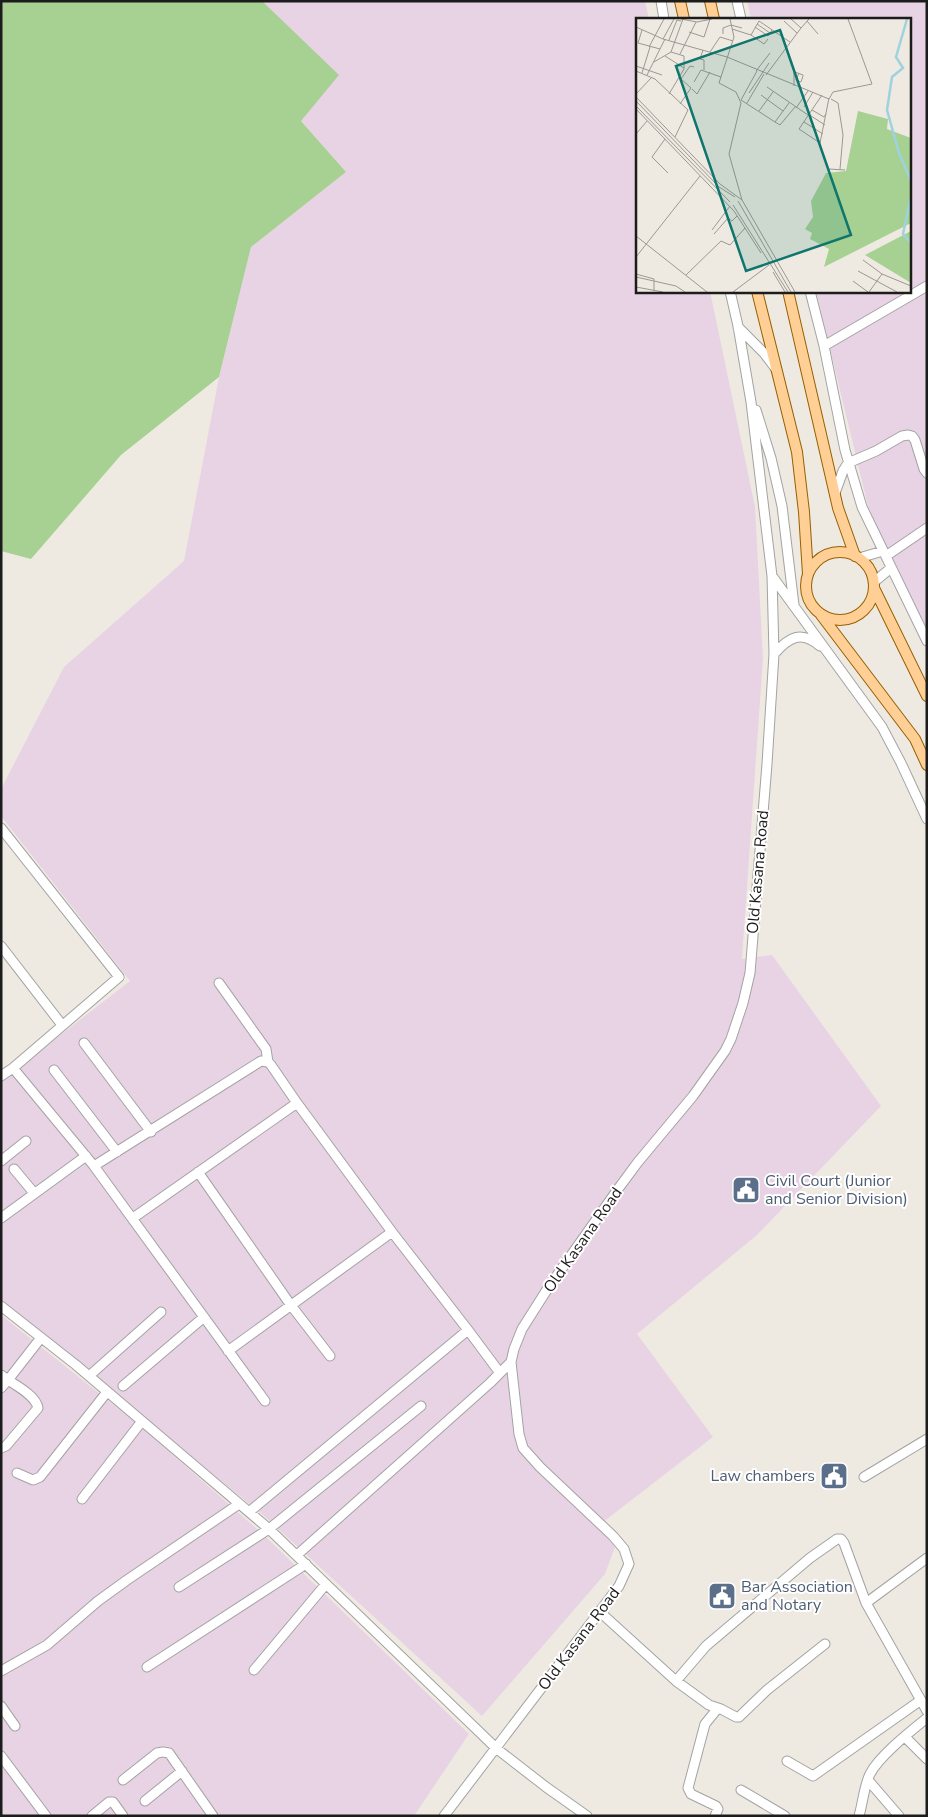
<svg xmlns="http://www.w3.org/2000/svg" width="928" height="1817" viewBox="0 0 928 1817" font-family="'Nunito Sans',sans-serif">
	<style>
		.industrial { fill: #e8d3e5 }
		.forest { fill: #a7d193 }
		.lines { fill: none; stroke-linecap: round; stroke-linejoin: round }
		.minor-casing { stroke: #a3a3a3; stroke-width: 11 }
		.major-casing { stroke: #956000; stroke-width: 12 }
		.minor { stroke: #fff; stroke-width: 9 }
		.major { stroke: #ffcf96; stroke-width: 10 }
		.labels { text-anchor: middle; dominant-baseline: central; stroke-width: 4; stroke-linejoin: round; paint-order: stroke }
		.street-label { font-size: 16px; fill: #1c1c1c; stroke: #fff }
		.service-label { font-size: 16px; fill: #4e5e75; stroke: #fff; text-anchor: start }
		.inset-river { fill: none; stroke: #9fd2df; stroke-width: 2.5 }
		.inset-road { fill: none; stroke: #9b9892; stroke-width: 1 }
		.view { fill: #0f766e; fill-opacity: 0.15; stroke: #0f766e; stroke-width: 2.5 }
		.inset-edge { fill: none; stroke: #1c1c1c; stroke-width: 2.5 }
	</style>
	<rect width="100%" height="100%" fill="#efeae1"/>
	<path class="industrial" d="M262,1H645L649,19H637V291H710L755,507L763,658L742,959L772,955L881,1106L757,1235L637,1334L713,1437L598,1526L615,1547L605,1574L482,1716L263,1515L1,1301V1081L130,981L1,816V789L64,667L184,561L219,377L251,247L346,172L301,121L299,38Z
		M747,1H927V640L868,506L816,291H909V19H751Z
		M1,1315L134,1421L265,1536L469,1734L414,1816H1Z"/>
	<path class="forest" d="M1,1H262L339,75L301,121L346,172L251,247L219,377L121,455L31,559L1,551Z"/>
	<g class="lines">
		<defs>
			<path id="minor" d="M661,1L664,19
				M737,1L741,19
				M810,291L824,346L845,450L862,507L927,641
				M738,327L764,353L776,369
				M824,346L927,286
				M756,410L771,458L782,506L794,605
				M835,493L843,471L848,463L876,451L902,436L908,435L912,436L915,440L924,469L927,473
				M886,556L927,528
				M859,558L883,551
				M772,576L882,727L901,763L927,819
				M874,582L891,568
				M774,654C789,637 801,630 820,646
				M1,828L119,977L13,1068L1,1076
				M1,946L62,1025
				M219,983L266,1049L268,1062
				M84,1043L151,1132
				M13,1068L94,1166L265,1401
				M54,1070L117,1152
				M1,1161L26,1141
				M94,1166L261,1061L268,1062L271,1065L297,1103
				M14,1169L34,1193
				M198,1172L290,1304L330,1356
				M1,1218L86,1156
				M133,1218L297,1103L392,1232L468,1330L500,1373
				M1,1306L76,1365L269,1529L497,1749L546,1787L587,1816
				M228,1351L392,1232
				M1,1375L8,1380L1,1388
				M89,1376L161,1312
				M123,1386L204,1317
				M1,1448L6,1446L38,1408C36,1396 17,1386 8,1380L40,1339
				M17,1473L33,1480L40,1477L107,1392
				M864,1477L927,1439
				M82,1499L142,1421
				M249,1512L468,1330
				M297,1555L490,1383L511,1362
				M927,1558L866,1603L927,1711
				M179,1587L269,1529L421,1406
				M600,1612L676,1681L709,1705L721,1709L736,1717H739L767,1690L825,1644
				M147,1667L306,1564
				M254,1670L326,1584
				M1,1671L47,1645L98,1601L127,1580L239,1504
				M676,1681L706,1646L810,1558L837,1539H841L844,1543L866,1603
				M1,1706L15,1726
				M905,1737L927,1759
				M1,1756L46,1816
				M787,1761L813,1776L921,1700
				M123,1780L157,1753L163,1752L169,1753L213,1816
				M868,1780L899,1816
				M741,1790L785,1816
				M145,1801L182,1771
				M92,1816L109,1802H113L123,1816
				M444,1816L619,1586L629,1564L624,1549L613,1536L540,1467L523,1448L519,1434L511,1362L514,1349L522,1329L548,1288L618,1189L638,1162L693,1096L725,1051L731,1039L743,1003L750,973L767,764L774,654L772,576L751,402L738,326L730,291
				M715,1816L718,1809L716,1806L691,1794L688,1788L705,1724L718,1708
				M859,1816C863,1802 864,1786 870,1774C879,1756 911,1731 927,1718"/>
			<path id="major" d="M680,1L684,19
				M710,1L714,19
				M757,291L797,452L804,512L808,574
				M788,291L838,508L855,556
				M806 586a34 34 0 1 1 68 0a34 34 0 1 1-68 0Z
				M874,588L927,696
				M821,615L915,739L927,765"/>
		</defs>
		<use href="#minor" class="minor-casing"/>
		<use href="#major" class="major-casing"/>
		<use href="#minor" class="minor"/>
		<use href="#major" class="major"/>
	</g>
	<defs>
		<symbol id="civic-square" viewBox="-11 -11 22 22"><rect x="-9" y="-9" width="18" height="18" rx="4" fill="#5c6f8a" stroke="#fff"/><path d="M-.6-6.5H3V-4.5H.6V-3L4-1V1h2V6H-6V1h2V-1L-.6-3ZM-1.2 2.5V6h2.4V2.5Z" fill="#fff"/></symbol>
	</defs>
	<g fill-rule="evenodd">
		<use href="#civic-square" x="730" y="1174" width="32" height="32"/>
		<use href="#civic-square" x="818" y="1460" width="32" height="32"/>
		<use href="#civic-square" x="706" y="1580" width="32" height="32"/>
	</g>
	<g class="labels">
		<g class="street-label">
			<text transform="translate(758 872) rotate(-85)">Old Kasana Road</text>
			<text transform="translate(583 1240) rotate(-55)">Old Kasana Road</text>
			<text transform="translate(579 1639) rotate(-53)">Old Kasana Road</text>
		</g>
		<g class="service-label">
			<text x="765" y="1181">Civil Court (Junior<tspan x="765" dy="18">and Senior Division)</tspan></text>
			<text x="815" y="1476" text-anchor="end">Law chambers</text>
			<text x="741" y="1587">Bar Association<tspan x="741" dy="18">and Notary</tspan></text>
		</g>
	</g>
	<g transform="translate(636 18)">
		<rect width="275" height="275" fill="#efeae1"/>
		<path d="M222,93L252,101L251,111L275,120V205L188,249L193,231L174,221L176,215L169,211L177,199L175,183L190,155L210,153ZM275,213V265L229,237Z" fill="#a7d193"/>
		<path class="inset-river" d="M271,1L260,39L267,50L256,59L251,92L263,135L275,163M275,179L267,216L275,225"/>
		<path class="inset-road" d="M45,1L61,4L76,1M94,1L98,19L83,65L100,74L105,85L93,136L106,182L159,274M155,1L165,10L173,1M148,3L161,15M171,3L182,16M121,6L134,15M0,9L27,21L91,39L193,81L197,74L236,66L212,1M119,9L132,18L136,12M96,11L115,17L128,26L132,21M6,12L2,25L24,31M53,14L68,19L74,1M87,16V10L95,7L106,10M115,17L123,3L154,24M27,21L38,1M33,22L41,2L45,3M13,29L28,1M67,32L64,41L68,42V52M74,34L84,19L97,23M44,36L60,4M29,38L48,50M18,44L35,34M0,48L26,57M0,53L19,61L52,92L39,119M120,53L134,35M6,55L14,29M11,57L29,21M130,57L165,10M44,60L55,70L44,86M45,61L54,48L58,49M58,64L65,52L85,59M158,68V54H159L167,57V58L165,64L160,62L163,55M131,69L172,97M56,71L61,76L74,54M113,75L133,45M0,76L16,59M33,76L48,51V38L35,34L47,1M125,77L147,93M186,77L163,111L184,125L193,80M0,79L84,166L106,182M195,81L202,85L207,117L204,151M105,82L139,104L153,85M105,82L121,53M0,83L83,169L99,179M111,85L128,56M0,88L94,184M168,89L177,74M160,90L172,73M0,91L98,193L125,235M176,92L188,99L190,96M123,93L137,74M172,96L189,107M139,104L144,107L159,89M168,104L187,116M0,116L11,103M29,121L16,139L32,155M193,151L209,152M102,183L155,274M97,187L152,274M76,212L94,188M78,216L92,200L96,203L101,198M0,218L71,274M0,239L64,158M227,242L246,256L275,268M222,253L261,274M137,254L149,274M0,256L18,261V273M50,257L85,223L94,227L109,210M0,259L40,268L49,274M217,263L232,274M0,269L27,274M97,274L133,247M233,274L246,256"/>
		<path class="view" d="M144,12L215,217L110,253L40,48Z"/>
		<rect width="275" height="275" class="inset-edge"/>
	</g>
	<rect width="928" height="1817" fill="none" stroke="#1c1c1c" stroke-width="5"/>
</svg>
